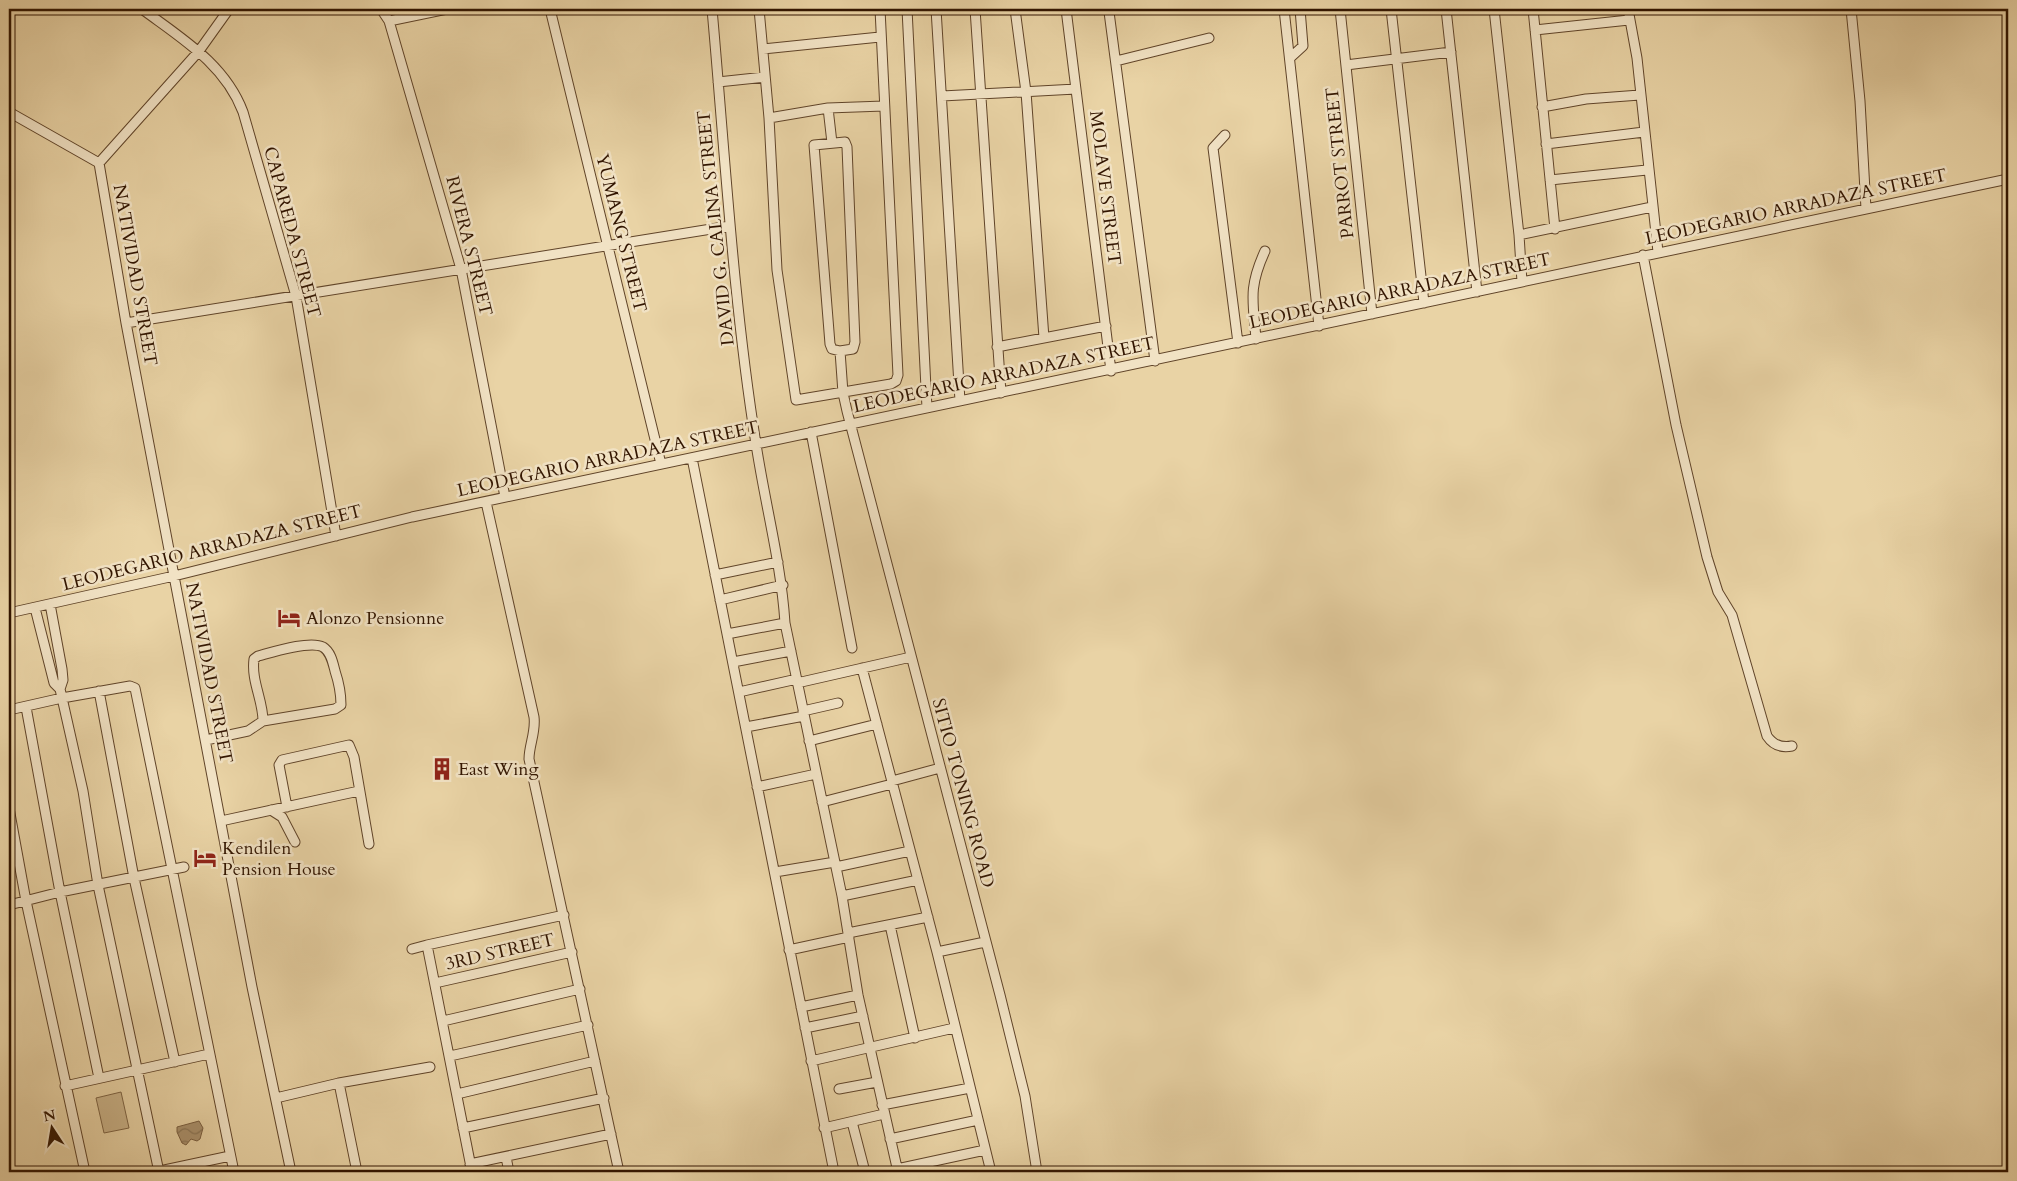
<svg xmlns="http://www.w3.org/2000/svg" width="2017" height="1181" viewBox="0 0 2017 1181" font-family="Cardo,serif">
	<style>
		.garden { fill: #cab389; stroke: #7e6444 }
		.water { fill: url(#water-waves); stroke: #7b6041 }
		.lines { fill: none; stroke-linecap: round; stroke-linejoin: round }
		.minor-casing { stroke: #604429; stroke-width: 11 }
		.minor { stroke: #f1e2c4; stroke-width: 9 }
		.labels { text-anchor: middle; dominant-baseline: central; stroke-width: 5; stroke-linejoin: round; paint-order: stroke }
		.street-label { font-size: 18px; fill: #321500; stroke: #f1e2c4 }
		.poi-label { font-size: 18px; fill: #321500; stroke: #f1e2c4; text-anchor: start }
	</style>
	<defs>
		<pattern id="water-waves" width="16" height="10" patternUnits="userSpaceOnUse" patternTransform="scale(1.25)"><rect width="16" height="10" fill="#ab926d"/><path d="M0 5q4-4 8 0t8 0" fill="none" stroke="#8c7657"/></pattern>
	</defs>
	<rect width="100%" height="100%" fill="#e9d3a5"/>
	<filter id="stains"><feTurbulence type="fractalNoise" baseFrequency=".004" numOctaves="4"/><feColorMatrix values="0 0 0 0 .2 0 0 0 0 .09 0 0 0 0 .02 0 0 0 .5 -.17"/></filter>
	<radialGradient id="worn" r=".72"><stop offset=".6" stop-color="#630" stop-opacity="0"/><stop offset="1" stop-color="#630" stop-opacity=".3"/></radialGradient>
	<path class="garden" d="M121,1092L129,1128L104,1133L96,1098Z"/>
	<path class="water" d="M199,1121L203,1128L200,1139L197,1141L191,1139L186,1145L182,1143L177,1132V1127Z"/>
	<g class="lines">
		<defs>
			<path id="minor" d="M142,9C181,38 225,64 243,112L296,296L336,536
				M381,9L389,21L461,269L505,497
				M550,9L661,464
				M712,9C725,154 733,300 756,444C765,504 781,562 785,623L842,896L858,995L898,1172
				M759,9L769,118L777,270L796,400L891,384L896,381L898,375L880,9
				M907,9L927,408
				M936,9L960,401
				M975,9L1001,393
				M1015,9L1026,92L1044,338
				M1066,9L1111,371
				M1284,9L1319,326
				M1340,9L1372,314
				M1391,9L1424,303
				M1446,9L1477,292
				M1494,9L1519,235L1522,282
				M1533,9L1555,229
				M1628,9L1637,58L1658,252
				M1851,9L1860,101L1866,209
				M1109,12L1155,361
				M389,21L447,9
				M1535,30L1629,20
				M763,49L880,37
				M1291,57L1303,46L1300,9
				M1116,61L1209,38
				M1346,65L1451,52
				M718,82L765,77
				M942,96L1076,89
				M1542,107L1586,99L1640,95
				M828,108L832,143
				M9,112L99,163L126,323L252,987L291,1172
				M769,118L828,108L884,106
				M1225,135L1213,148L1238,343
				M845,142L847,147L855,342L853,349L840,351L832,349L830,344L814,145Z
				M1546,144L1644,132
				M99,163L199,51L229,9
				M1550,180L1647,170
				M1519,235L1652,207
				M1643,255L1676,425L1707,557L1718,592L1732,615L1767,736C1773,745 1782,748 1792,746
				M126,323L730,226
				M1256,339C1253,301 1248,288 1265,251
				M997,347L1106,326
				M840,351L843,393L847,411L1000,995L1025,1096L1037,1172
				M811,432L852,648
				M692,458L834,1172
				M486,502L534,717C536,732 529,745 529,759L619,1172
				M715,575L778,562
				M720,600L783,585
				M50,604L62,669L63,680L60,689L83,791L98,885L159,1172
				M35,608L54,683L60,689
				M9,613L174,576L412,517L2008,179
				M727,634L785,623
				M733,662L791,651
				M862,668L937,952L991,1172
				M797,683L911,657
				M99,691L134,878L175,1062
				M739,692L797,679
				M26,707L60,892L99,1078
				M9,710L62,698L130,686L135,688L234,1172
				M803,711L838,703
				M746,727L804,716
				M206,740L248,731L263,721L335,709L341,705C341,693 339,683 335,671C333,663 331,652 323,647C310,640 273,652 258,656L254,659C251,681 263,700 263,721
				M809,741L877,724
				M892,781L940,768
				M757,787L816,774
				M822,802L892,784
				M287,807L279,765L282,760L349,745L354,757L369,844
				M9,808L26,901L85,1172
				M271,810L282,817L295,842
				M221,821L359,791
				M836,867L910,851
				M775,872L835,862
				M842,896L918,880
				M9,905L60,892L184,867
				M890,925L915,1038
				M848,933L928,917
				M412,949L427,945
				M789,950L849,937
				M937,952L985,942
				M435,983L572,952
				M801,1007L858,995
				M443,1021L580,989
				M805,1028L863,1016
				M450,1056L588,1025
				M811,1061L954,1028
				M339,1083L357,1172
				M65,1086L209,1054
				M839,1089L877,1082
				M457,1094L595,1061
				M276,1098L339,1083L430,1067
				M882,1105L970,1088
				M852,1122L865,1172
				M463,1128L604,1098
				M824,1128L884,1114
				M890,1139L978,1120
				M506,1157L509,1172
				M470,1164L611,1134
				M897,1169L985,1150
				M155,1172L230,1156
				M472,1172L427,945L564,915"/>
		</defs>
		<use href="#minor" class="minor-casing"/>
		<use href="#minor" class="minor"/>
	</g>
	<defs>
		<symbol id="hotel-bare" viewBox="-9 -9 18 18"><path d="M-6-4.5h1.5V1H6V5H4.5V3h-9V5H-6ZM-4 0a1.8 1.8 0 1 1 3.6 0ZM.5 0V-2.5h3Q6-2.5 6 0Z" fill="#8f2418" stroke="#f1e2c4" stroke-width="2.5" paint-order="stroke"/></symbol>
		<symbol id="building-bare" viewBox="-9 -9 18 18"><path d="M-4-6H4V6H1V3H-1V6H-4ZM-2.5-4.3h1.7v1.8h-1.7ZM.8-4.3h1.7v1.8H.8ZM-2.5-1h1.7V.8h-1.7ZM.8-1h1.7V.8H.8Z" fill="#8f2418" stroke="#f1e2c4" stroke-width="2.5" paint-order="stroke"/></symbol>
	</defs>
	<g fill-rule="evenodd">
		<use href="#hotel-bare" x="273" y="602" width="32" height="32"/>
		<use href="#building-bare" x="426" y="753" width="32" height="32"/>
		<use href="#hotel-bare" x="189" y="842" width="32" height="32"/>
	</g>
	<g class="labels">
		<g class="street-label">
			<text transform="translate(1340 163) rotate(-96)">PARROT STREET</text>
			<text transform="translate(1105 188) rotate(83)">MOLAVE STREET</text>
			<text transform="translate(1796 207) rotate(-12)">LEODEGARIO ARRADAZA STREET</text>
			<text transform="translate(716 228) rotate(-96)">DAVID G. CALINA STREET</text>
			<text transform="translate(292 232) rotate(75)">CAPAREDA STREET</text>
			<text transform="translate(621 233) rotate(76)">YUMANG STREET</text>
			<text transform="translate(469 246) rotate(76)">RIVERA STREET</text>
			<text transform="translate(135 275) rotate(80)">NATIVIDAD STREET</text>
			<text transform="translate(1400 291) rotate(-12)">LEODEGARIO ARRADAZA STREET</text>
			<text transform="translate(1004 375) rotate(-12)">LEODEGARIO ARRADAZA STREET</text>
			<text transform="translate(608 459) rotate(-12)">LEODEGARIO ARRADAZA STREET</text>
			<text transform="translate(212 548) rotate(-14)">LEODEGARIO ARRADAZA STREET</text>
			<text transform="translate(209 673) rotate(79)">NATIVIDAD STREET</text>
			<text transform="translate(963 793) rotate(75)">SITIO TONING ROAD</text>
			<text transform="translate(500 952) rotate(-13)">3RD STREET</text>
		</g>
		<g class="poi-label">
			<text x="306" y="618">Alonzo Pensionne</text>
			<text x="458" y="769">East Wing</text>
			<text x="222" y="848">Kendilen<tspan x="222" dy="21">Pension House</tspan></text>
		</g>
	</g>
	<rect width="2017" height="1181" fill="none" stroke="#e9d3a5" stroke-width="30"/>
	<rect x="10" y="10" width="1997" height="1161" fill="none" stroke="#321500" stroke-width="2.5"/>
	<rect x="15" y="15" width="1987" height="1151" fill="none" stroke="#321500"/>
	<g transform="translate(52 1128) rotate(348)" stroke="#f1e2c4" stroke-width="4" paint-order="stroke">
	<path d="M0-4L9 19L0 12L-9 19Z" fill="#321500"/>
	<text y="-8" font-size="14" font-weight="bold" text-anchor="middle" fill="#321500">N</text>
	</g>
	<rect width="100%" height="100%" filter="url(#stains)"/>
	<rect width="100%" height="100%" fill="url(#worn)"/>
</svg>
